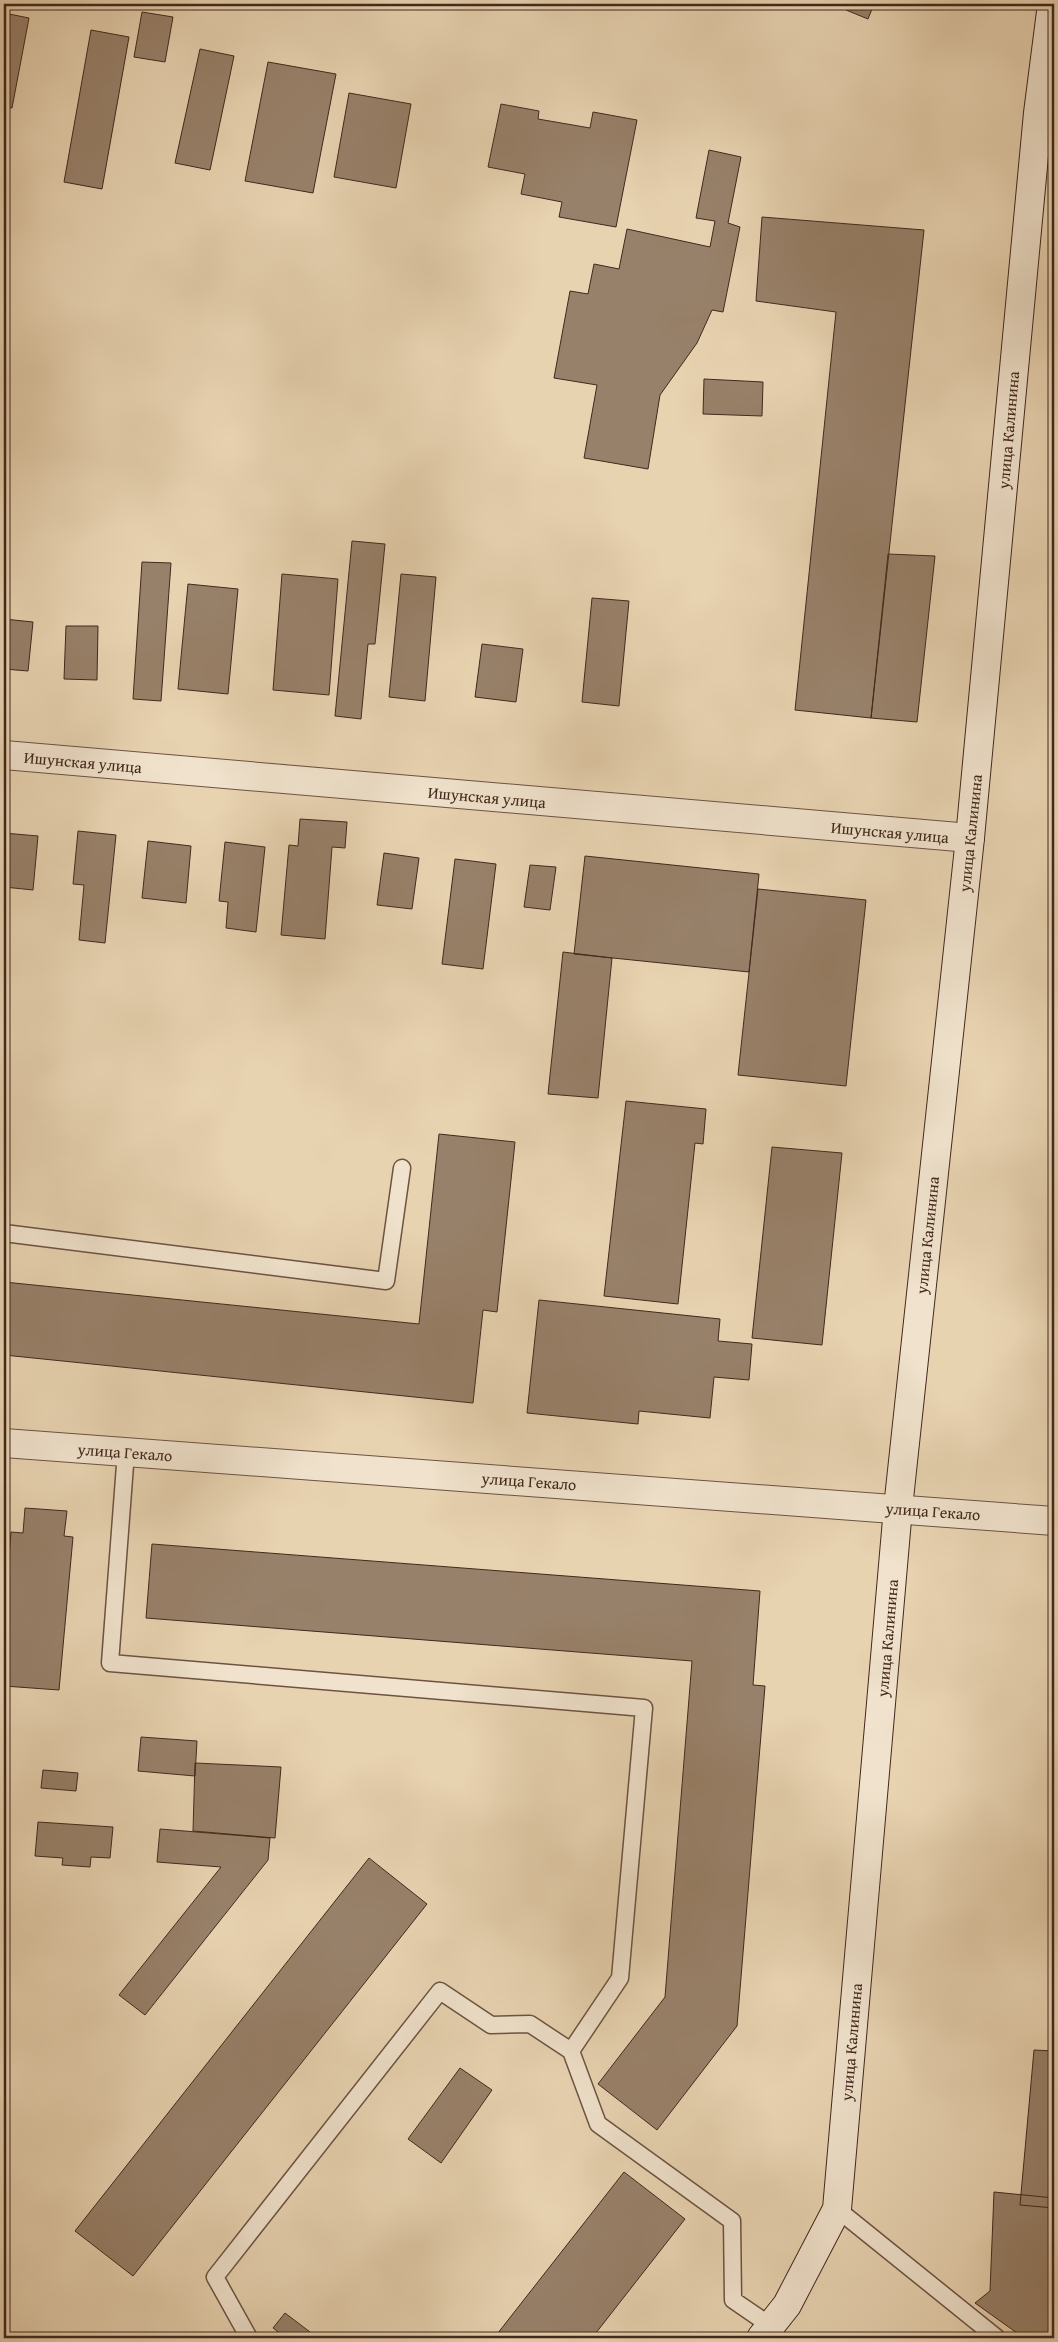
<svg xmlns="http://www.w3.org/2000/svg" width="1058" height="2342" viewBox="0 0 1058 2342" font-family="'Gentium Book Plus',serif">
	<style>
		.building { fill: #98816a; stroke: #42281d }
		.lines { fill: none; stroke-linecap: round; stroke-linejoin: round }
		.lane-casing { stroke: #6c5342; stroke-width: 19 }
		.street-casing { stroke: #6c5342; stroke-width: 30 }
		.secondary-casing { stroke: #42281d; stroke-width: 30 }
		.lane { stroke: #f0e2cc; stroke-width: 16 }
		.street { stroke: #f0e2cc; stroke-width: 28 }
		.secondary { stroke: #f0e2cc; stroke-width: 28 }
		.labels { text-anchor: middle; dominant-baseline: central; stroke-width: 4.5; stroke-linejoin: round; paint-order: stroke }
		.street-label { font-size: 16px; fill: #42281d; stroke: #f0e2cc }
	</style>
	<rect width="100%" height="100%" fill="#e8d3b1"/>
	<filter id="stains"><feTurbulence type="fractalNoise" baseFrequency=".004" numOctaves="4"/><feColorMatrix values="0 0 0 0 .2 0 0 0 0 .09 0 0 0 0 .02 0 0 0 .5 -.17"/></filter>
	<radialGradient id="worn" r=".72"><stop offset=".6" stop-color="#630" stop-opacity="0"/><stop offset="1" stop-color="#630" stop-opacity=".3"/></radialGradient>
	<path class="building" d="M849,4H874L868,19L846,10Z
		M142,12L173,17L165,62L134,57Z
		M4,13L29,18L12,108L4,107Z
		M91,30L129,37L102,189L64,182Z
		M200,49L234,56L210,170L175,163Z
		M268,62L336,74L313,193L245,181Z
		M349,93L411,104L396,188L334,177Z
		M501,104L539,111L538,119L590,128L593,112L637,120L616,227L559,217L562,202L521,194L525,174L488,167Z
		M709,150L741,157L728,223L740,227L723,312L712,310L697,343L660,395L648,469L584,458L597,385L554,378L570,291L588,294L594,264L619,269L627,229L710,247L715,221L696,218Z
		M762,217L924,230L871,718L795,710L836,312L756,301Z
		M704,379L763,382L762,416L703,414Z
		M352,541L385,544L375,644H368L361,719L335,716Z
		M888,554L935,556L917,722L871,718Z
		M142,562L171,563L161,701L133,699Z
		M282,574L338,579L329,695L273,690Z
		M401,574L436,577L425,701L389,697Z
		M188,584L238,589L228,694L178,689Z
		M592,598L629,601L619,706L582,702Z
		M4,619L33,622L28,671L4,669Z
		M66,626H98L97,680L64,679Z
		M482,644L523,649L516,702L475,697Z
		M300,819L347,822L345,848L332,847L325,939L281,935L289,845L298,846Z
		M78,831L116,835L105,943L79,940L84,885L73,884Z
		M4,833L38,836L33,890L4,887Z
		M148,841L191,846L186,903L142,898Z
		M225,842L265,847L256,932L226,928L228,902L219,901Z
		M384,853L419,858L412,909L377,905Z
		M585,856L759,874L749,972L574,954Z
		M455,859L496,864L483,969L442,964Z
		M530,865L556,867L550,910L524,907Z
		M758,889L866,900L846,1086L738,1075Z
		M563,952L612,958L598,1098L548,1094Z
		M626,1101L706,1109L703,1144L695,1143L678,1304L604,1296Z
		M439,1134L515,1142L497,1312L483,1310L473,1403L4,1355V1282L419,1324Z
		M772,1147L842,1153L822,1345L752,1338Z
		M539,1300L720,1319L718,1341L752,1344L749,1380L714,1377L710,1418L639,1411L638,1424L527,1413Z
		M25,1508L67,1511L64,1536L73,1537L59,1690L4,1686V1584H7L11,1532L23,1533Z
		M152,1544L760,1591L753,1685L765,1686L737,2026L657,2130L598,2084L665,1997L692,1661L146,1618Z
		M141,1737L197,1741L195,1776L138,1771Z
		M1054,1753V1800H1050Z
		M195,1763L281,1767L275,1838L193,1831Z
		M43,1770L78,1773L76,1791L41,1788Z
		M38,1822L113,1827L110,1858L91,1857L90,1867L62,1865L63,1858L35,1856Z
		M160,1829L270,1838L268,1860L145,2015L119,1995L221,1867L157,1862Z
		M369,1858L427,1904L133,2276L75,2231Z
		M1034,2050L1054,2051V2208L1020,2205Z
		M460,2068L492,2090L441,2163L408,2139Z
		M624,2172L685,2219L592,2338H494Z
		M994,2192L1054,2198V2338H1024L975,2303L990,2291Z
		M285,2313L314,2335L312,2338H286L273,2328Z"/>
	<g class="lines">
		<defs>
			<path id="lane" d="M4,1233L386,1281L402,1168
				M126,1452L110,1663L644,1708L620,1978L571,2051
				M837,2209L997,2338
				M249,2338L215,2277L440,1991L491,2025L530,2024L571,2051L598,2124L732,2221L733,2300L771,2326"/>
			<path id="street" d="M4,755L970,838
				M4,1443L1054,1521"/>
			<path id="secondary" d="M761,2338L787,2305L837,2209L898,1508L970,838L1038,113L1052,4"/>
		</defs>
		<use href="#lane" class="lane-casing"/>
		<use href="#street" class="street-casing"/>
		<use href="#secondary" class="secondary-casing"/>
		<use href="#lane" class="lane"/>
		<use href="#street" class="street"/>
		<use href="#secondary" class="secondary"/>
	</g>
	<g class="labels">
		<g class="street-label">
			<text transform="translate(1008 430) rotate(-85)">улица Калинина</text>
			<text transform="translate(83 762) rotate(5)">Ишунская улица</text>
			<text transform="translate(487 797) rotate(5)">Ишунская улица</text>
			<text transform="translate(890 832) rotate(5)">Ишунская улица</text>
			<text transform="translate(970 833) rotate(-84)">улица Калинина</text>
			<text transform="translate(927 1235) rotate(-84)">улица Калинина</text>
			<text transform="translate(125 1452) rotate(4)">улица Гекало</text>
			<text transform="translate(529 1481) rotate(4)">улица Гекало</text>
			<text transform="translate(933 1511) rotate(4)">улица Гекало</text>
			<text transform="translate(887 1638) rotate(-85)">улица Калинина</text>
			<text transform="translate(851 2042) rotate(-85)">улица Калинина</text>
		</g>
	</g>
	<rect width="1058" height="2342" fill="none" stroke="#e8d3b1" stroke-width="20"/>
	<rect x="5" y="5" width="1048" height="2332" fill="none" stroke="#42281d" stroke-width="2.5"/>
	<rect x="10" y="10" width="1038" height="2322" fill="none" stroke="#42281d"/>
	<rect width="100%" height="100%" filter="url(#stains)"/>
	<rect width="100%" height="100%" fill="url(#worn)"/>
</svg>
